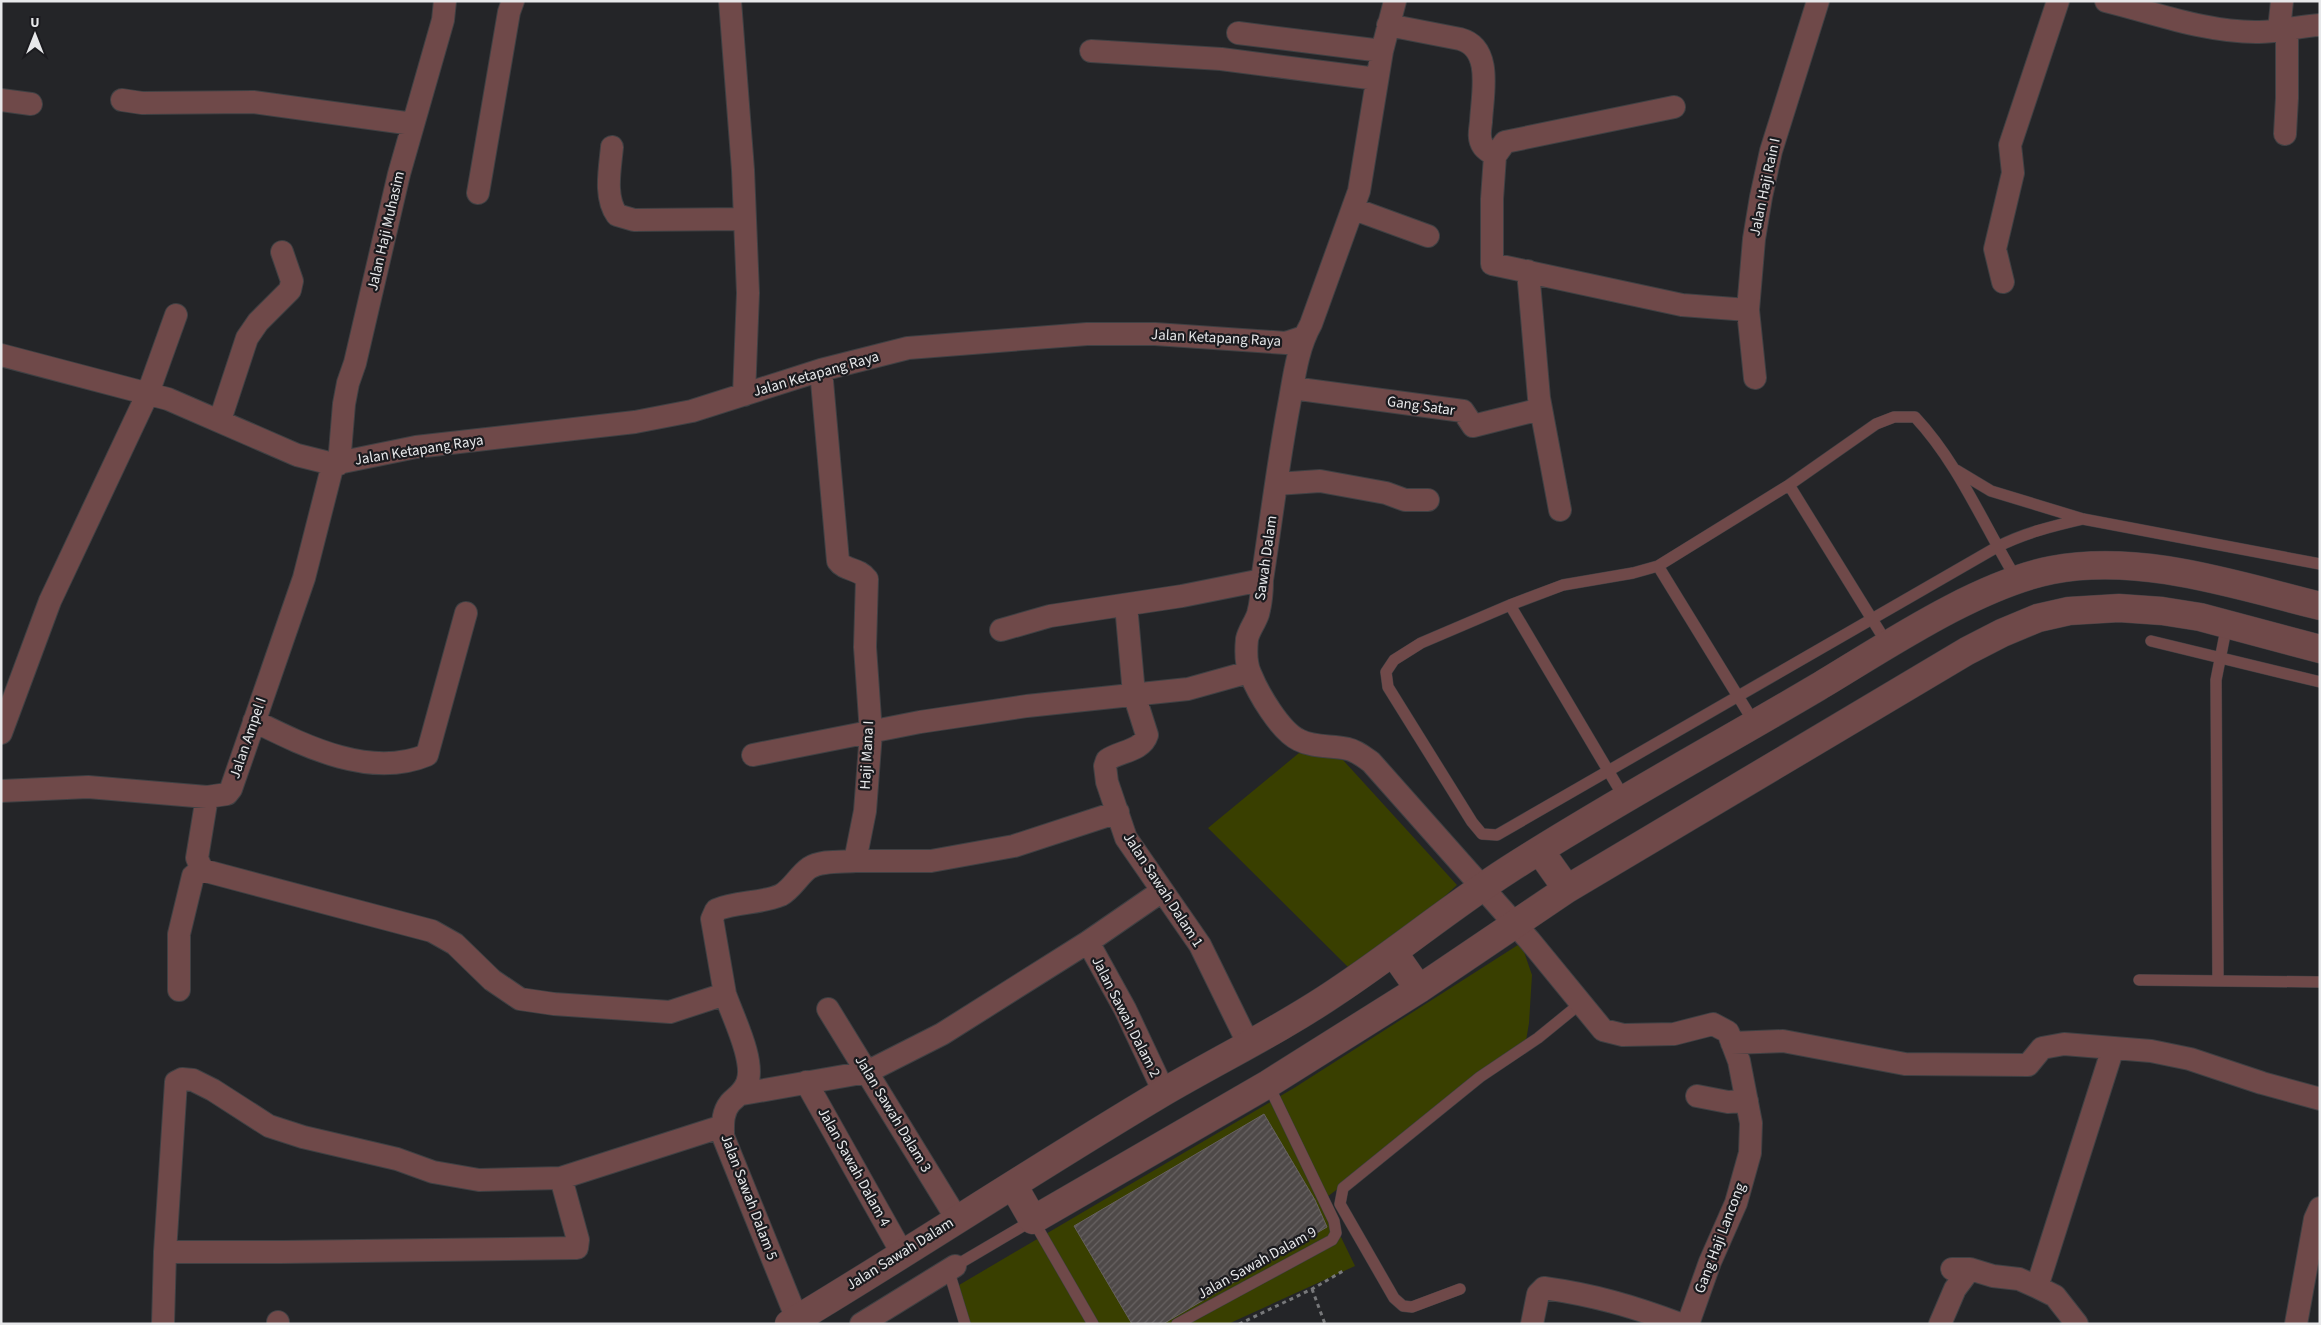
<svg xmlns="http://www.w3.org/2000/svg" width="2321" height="1325" viewBox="0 0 2321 1325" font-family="'Source Sans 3',sans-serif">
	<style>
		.pitch { fill: #393f00 }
		.building { fill: url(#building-hatch); stroke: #666160 }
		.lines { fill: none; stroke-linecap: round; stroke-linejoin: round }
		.service-casing { stroke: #3f4043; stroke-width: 12 }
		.minor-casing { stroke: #3f4043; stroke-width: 24 }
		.tertiary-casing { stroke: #3f4043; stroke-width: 29 }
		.path { stroke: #77787a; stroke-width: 3; stroke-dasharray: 4 4; stroke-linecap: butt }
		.service { stroke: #6f4949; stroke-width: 11 }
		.minor { stroke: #6f4949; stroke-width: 22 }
		.tertiary { stroke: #6f4949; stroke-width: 28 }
		.labels { text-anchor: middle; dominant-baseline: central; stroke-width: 4.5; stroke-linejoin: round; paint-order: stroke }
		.street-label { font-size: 15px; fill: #e7e8ea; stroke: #1b1b1f }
	</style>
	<defs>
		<pattern id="building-hatch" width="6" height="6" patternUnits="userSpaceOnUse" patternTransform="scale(1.25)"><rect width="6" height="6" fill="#4e4948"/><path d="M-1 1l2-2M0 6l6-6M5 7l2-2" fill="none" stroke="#686363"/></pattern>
	</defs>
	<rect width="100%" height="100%" fill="#242528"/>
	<path class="pitch" d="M1299,753L1343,760L1457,885L1403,935L1349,968L1208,828Z
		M1521,943L1532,975L1529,1023L1525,1047L1323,1200L1355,1266L1228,1324H970L954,1288L1294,1088Z"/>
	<path class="building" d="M1264,1114L1315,1200L1327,1227L1163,1324H1132L1074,1226Z"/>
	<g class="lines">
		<defs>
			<path id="service" d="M1956,470L1991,491L2083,519L2320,564
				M1789,485L1888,645
				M1658,566L1755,724
				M2017,580C1984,526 1959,464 1915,417H1894L1876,424L1789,485L1658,566L1633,573L1563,585L1510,605L1421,643L1394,660L1386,672L1388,687L1472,822L1482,834L1497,835L1997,547C2024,533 2053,526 2083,519
				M1510,605L1625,799
				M2151,641L2320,682
				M2139,980L2320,982
				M2218,980L2216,680L2227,624
				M1460,1289L1412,1307L1403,1306L1394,1298L1340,1204L1343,1188L1480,1077L1538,1038L1581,1003
				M965,1324L950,1275L955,1266L1033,1220L1093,1324
				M1177,1324L1332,1240L1336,1233L1334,1221L1268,1084"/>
			<path id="minor" d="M730,1L743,170L748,293L744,395
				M1395,1L1382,51L1359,191L1311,324C1297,349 1294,378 1289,405C1278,463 1271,522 1262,580C1262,592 1261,603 1258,614C1255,623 1249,630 1247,639C1246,649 1246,664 1250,673C1258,693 1280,731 1299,740C1314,748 1332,745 1348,749C1357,751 1364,757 1371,762L1530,941L1603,1030L1623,1035L1674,1034L1713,1024L1728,1032L1739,1061L1751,1123L1750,1153L1736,1203L1710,1262L1688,1324
				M2106,1C2155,13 2208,33 2259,32C2280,32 2299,26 2320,25
				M1388,25L1460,39C1494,48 1482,96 1481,122C1480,130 1478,139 1483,146C1485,150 1492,153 1495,156
				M2279,30L2282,1
				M1238,33L1382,51
				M1091,51L1221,59L1377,79
				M1,100L31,104
				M122,100L142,103L253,102L413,124
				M1674,107L1505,142L1495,156L1492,199V264L1682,305L1748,310
				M2285,134L2287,98V29
				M612,147C610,169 604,197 617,215L634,220L745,219
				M478,193L509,12L513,1
				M1354,209L1428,236
				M1528,271L1539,398L1560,510
				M2003,282L1995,249L2013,173L2010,145L2058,1
				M1,355L168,399L297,455L333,464L416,447L635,422L692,411L821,370L908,348L1087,334H1155L1286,343L1304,337
				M1755,378L1748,310L1754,239L1761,197L1771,151L1818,1
				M1292,388L1463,411L1473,426L1541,409
				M220,420L247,338L258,322L290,290L292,281L282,252
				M339,464L344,404L348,383L355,363L399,174L443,20L445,1
				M1276,484L1320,481L1386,493L1405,500H1428
				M1126,605L1134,694L1147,735C1142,751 1120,751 1107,760L1105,766L1107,782L1126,838L1200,945L1249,1045
				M1001,630L1050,616L1182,596L1262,580
				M254,721C305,746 370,779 427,755L466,613
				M1,733L50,601L148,393L176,315
				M753,755L920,722L1027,706L1188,689L1249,672
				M1,791L88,787L207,797L227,794L231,789L304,578L333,464
				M207,797L197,858L202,870L432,931L455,944L492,980L520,999L554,1004L670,1012L725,994L712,919L716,910C737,901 760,904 781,895C792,889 799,875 809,868C821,860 842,862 855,861L865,811L871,733L865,647L867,579C859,568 845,571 838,561L821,370
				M855,861H931L1014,846L1118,812
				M1088,942L1125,1009L1164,1092
				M179,990V934L193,876L202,870
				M725,994C732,1015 756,1062 747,1083C743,1093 737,1096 730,1103C722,1113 723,1124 723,1136L799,1324
				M828,1009L957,1219
				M1732,1043L1783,1041L1905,1064L2028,1065L2042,1048L2064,1044L2151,1051L2190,1059L2262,1083L2320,1099
				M806,1082L902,1253
				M742,1094L867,1072L942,1034L1088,942L1162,891
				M1697,1096L1728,1102L1747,1101
				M165,1252H282L577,1248L578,1240L561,1178
				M1952,1269H1970L1993,1276L2019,1279L2037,1287L2055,1296L2077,1324
				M2037,1287L2113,1048
				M163,1324L165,1252L176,1082L182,1079L193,1080L213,1090L269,1126L303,1137L397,1159L433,1172L479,1180L561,1178L723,1126
				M278,1324V1322
				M861,1324L955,1266
				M1532,1324L1538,1294L1544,1288C1594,1295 1632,1306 1680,1324
				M1940,1324L1955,1289L1970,1269
				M2296,1324L2315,1219L2320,1208"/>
			<path id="tertiary" d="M1540,851L1567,889
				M1393,952L1419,989
				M1013,1185L1033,1220L1268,1084L1419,989L1567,889L1967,651L2002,633L2038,618L2069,611L2119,608L2162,611L2200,617L2320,649
				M789,1324C914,1249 1036,1168 1162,1093C1220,1059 1280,1030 1336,992C1395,953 1449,908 1508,870C1609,805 1715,748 1818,687C1885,647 1976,585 2052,570C2141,553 2235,585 2320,606"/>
		</defs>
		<use href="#service" class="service-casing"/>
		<use href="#minor" class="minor-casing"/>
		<use href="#tertiary" class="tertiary-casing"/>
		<path class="path" d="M1312,1289L1325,1324
			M1239,1324L1312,1289L1343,1271"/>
		<use href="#service" class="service"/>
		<use href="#minor" class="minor"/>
		<use href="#tertiary" class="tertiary"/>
	</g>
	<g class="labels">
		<g class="street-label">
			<text transform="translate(1765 187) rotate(-78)">Jalan Haji Rain I</text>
			<text transform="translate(386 231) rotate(-77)">Jalan Haji Muhasim</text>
			<text transform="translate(1216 338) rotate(3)">Jalan Ketapang Raya</text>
			<text transform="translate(816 374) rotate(-16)">Jalan Ketapang Raya</text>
			<text transform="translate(1421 406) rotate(8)">Gang Satar</text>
			<text transform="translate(419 450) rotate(-9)">Jalan Ketapang Raya</text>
			<text transform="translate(1266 558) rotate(-82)">Sawah Dalam</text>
			<text transform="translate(248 738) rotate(-71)">Jalan Ampel I</text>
			<text transform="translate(867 755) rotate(-87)">Haji Mana I</text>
			<text transform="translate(1163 890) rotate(57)">Jalan Sawah Dalam 1</text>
			<text transform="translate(1126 1017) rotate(63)">Jalan Sawah Dalam 2</text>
			<text transform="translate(893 1114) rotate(59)">Jalan Sawah Dalam 3</text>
			<text transform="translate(854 1167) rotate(61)">Jalan Sawah Dalam 4</text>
			<text transform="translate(749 1197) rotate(69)">Jalan Sawah Dalam 5</text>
			<text transform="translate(1720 1238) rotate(-69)">Gang Haji Lancong</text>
			<text transform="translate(900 1254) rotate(-32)">Jalan Sawah Dalam</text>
			<text transform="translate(1257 1263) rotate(-29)">Jalan Sawah Dalam 9</text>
		</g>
	</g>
	<rect width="2321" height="1325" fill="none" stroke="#e7e8ea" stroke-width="5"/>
	<g transform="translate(35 35)" stroke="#1b1b1f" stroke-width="4" paint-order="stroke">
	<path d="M0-4L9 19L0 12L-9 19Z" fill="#e7e8ea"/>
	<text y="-8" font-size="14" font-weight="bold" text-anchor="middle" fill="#e7e8ea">U</text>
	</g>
</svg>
